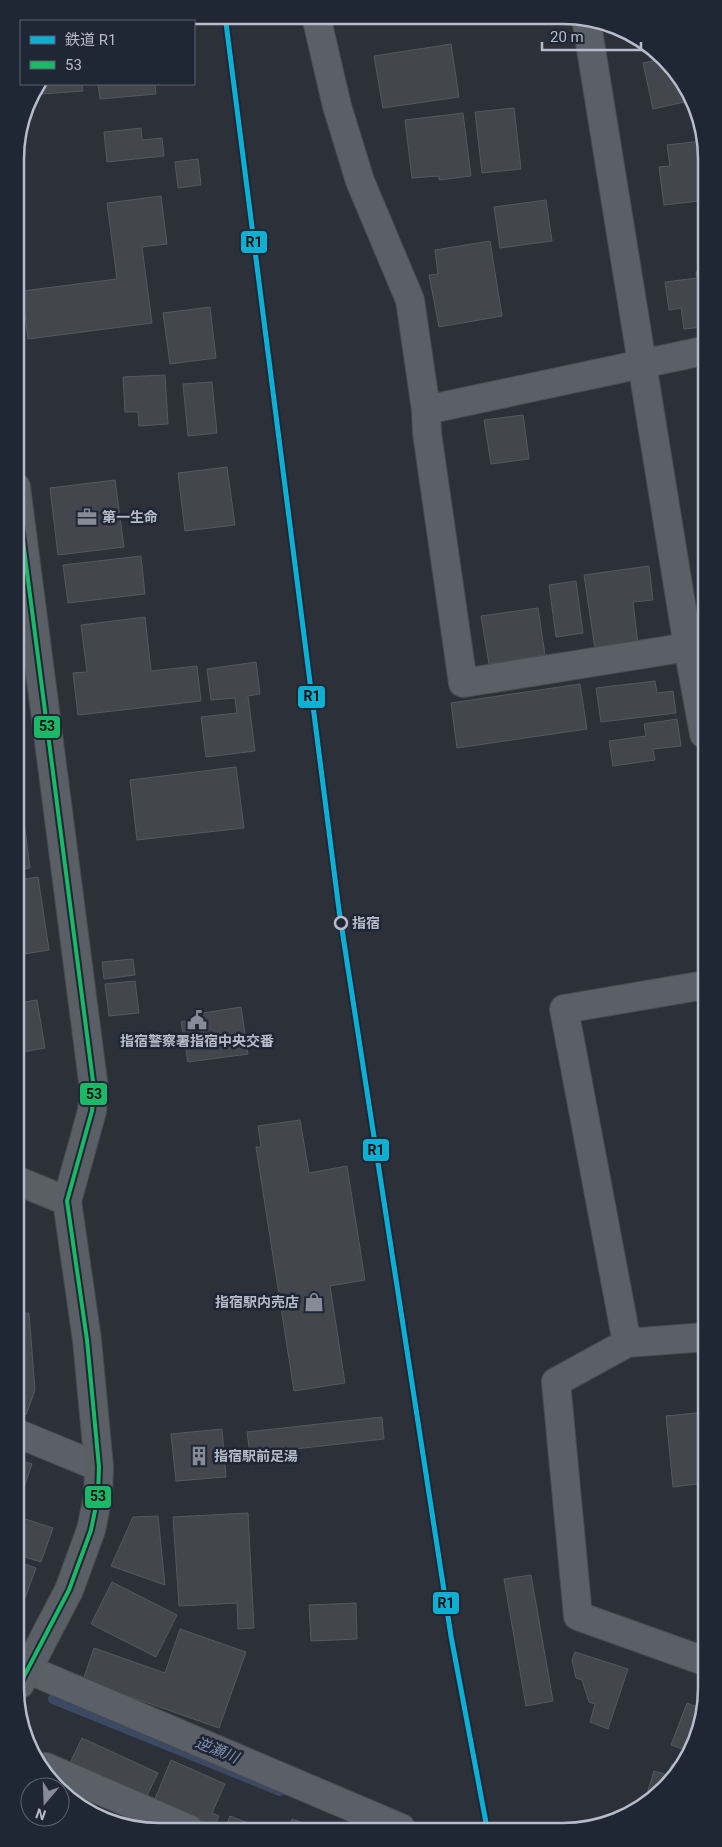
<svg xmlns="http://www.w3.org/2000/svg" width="722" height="1847" viewBox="0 0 722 1847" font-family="Roboto,'Noto Sans JP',sans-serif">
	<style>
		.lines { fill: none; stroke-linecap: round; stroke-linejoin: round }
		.stream { stroke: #3b4963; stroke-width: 10 }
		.building { fill: #43464d; stroke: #545860 }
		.street-casing { stroke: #484b51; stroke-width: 30 }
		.secondary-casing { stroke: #484b51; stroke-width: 30 }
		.street { stroke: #5b5f67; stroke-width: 28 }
		.secondary { stroke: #5a5e65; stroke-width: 28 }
		.bus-1-casing { stroke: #1f2634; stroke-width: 8 }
		.bus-1 { stroke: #1ab867; stroke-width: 4 }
		.rail-1-casing { stroke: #1f2634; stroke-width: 9 }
		.rail-1 { stroke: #0dafd3; stroke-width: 5 }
		.stop-dot { fill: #1f2634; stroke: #b6bcc9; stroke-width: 2.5 }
		.labels { text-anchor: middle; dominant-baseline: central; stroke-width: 5; stroke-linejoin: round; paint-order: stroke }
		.poi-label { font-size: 14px; font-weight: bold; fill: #b6bcc9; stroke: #1f2634; text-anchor: start }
		.stop-label { font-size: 14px; font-weight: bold; fill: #b6bcc9; stroke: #1f2634; text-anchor: start }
		.water-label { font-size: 15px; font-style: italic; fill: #7f90b0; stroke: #1f2634 }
		.rim { fill: none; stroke: #b6bcc9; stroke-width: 2.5 }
		.line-badge { stroke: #1f2634; stroke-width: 2 }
		.pale-badge-label { font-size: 14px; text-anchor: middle; font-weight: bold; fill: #111 }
	</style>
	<rect width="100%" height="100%" fill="#2c3038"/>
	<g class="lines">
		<path class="stream" d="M53,1699L280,1791"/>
	</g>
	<path class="building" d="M156,16V21H127Z
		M451,44L459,97L383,108L374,56Z
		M663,59L689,101L653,109L643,63Z
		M42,84H82L83,91L42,94Z
		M98,84H155L156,94L100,99Z
		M514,108L521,169L482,173L475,112Z
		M463,113L471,176L439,180V176L412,178L405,120Z
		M141,128L142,140L162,138L164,156L107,162L104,132Z
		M702,141V188H697L699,201L664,205L659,167L670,166L667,145Z
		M198,159L201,185L178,188L175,162Z
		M161,196L167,244L142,247L152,323L28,339L22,291L117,279L107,203Z
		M546,200L552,241L500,248L494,207Z
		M490,241L502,316L439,327L429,275L438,274L435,250Z
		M703,271V327L684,329L681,308L669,310L665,282L697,278L696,272Z
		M210,307L216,358L170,364L163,313Z
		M165,375L168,424L139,426L138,412H125L123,377Z
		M212,382L217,433L188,436L183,384Z
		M523,415L529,459L491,464L484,420Z
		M227,467L235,525L185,531L178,473Z
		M115,480L124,547L58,555L50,488Z
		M141,556L145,594L68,603L63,565Z
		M649,566L653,600L633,602L638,644L595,649L584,575Z
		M576,581L583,633L556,637L549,585Z
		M538,608L545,655L489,664L481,616Z
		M145,617L151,671L197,666L201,701L78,715L73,673L87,672L81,625Z
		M256,662L260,694L248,696L255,751L206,757L201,717L237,713L235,698L211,700L207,669Z
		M655,681L657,693L673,691L676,713L601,722L596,688Z
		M580,684L587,729L457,748L451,703Z
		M677,719L681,746L653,749L655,760L613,766L609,741L646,736L644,724Z
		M236,767L244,828L137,840L130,780Z
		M17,768L30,868L17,870Z
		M38,877L49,950L18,955L17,880Z
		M133,959L135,975L104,979L102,962Z
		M135,981L139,1013L109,1016L105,984Z
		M37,1000L45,1048L18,1053V1003Z
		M241,1007L248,1054L188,1062L181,1022L204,1018L203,1013Z
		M300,1120L309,1173L347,1166L365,1280L330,1286L345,1383L294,1391L256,1147H261L258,1126Z
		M29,1313L35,1390L26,1415L19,1412V1314Z
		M706,1412V1483L673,1487L666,1416Z
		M382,1417L384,1439L250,1454L247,1432Z
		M222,1429L226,1477L176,1481L171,1434Z
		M19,1460L32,1464L19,1501Z
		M248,1513L254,1628L238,1629L237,1603L179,1606L173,1517Z
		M158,1516L165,1585L111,1566L133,1517Z
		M19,1517L53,1528L41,1562L19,1555Z
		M19,1562L36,1568L25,1598L19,1596Z
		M531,1575L553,1701L526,1706L504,1579Z
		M112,1582L177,1615L156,1657L91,1624Z
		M356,1603L357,1639L311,1641L309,1605Z
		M180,1629L246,1652L219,1728L83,1680L94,1648L165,1673Z
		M575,1652L628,1669L608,1729L590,1722L595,1704L589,1702L582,1680L576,1678L572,1660Z
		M687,1703L704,1710L696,1743L690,1752L671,1745Z
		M82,1738L158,1773L144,1802L68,1767Z
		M171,1760L225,1784L212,1813L219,1816L214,1829H205L152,1806Z
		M672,1764L681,1767L672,1783L645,1800L654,1771L668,1775Z
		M230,1816L264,1829H225Z
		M292,1819L317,1828L288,1829Z"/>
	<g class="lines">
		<defs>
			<path id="street" d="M316,16L337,106L360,181L410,300L426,410L427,433L463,683L688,647
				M586,18L688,647L704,734
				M426,410L703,351
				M705,985L564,1009L627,1343L706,1337
				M627,1343L556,1382L578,1616L707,1662
				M19,1434L99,1467
				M20,1666L401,1828
				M46,1767L189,1829"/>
			<path id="secondary" d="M16,487L94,1089L92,1111L67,1201L87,1340L99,1467L98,1496L91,1530L69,1590L20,1684
				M18,1181L67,1201"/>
		</defs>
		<use href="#street" class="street-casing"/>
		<use href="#secondary" class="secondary-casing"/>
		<use href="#street" class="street"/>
		<use href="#secondary" class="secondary"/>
		<defs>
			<path id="bus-1" d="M16,487L94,1089L92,1111L67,1201L87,1340L99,1467L98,1496L91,1530L69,1590L20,1684"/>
		</defs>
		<use href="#bus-1" class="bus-1-casing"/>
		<use href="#bus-1" class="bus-1"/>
		<defs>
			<path id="rail-1" d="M225,15L339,910L451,1636L487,1828"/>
		</defs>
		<use href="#rail-1" class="rail-1-casing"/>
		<use href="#rail-1" class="rail-1"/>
	</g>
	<defs>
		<symbol id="office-bare" viewBox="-9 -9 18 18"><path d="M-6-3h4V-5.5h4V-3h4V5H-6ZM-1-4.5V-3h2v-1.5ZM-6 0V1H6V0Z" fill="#868b96" stroke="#1f2634" stroke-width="2.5" paint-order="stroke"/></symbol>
		<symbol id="civic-bare" viewBox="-9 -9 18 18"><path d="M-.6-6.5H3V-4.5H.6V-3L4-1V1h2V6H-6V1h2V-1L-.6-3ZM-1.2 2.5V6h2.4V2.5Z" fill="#868b96" stroke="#1f2634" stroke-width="2.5" paint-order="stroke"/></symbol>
		<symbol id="shop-bare" viewBox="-9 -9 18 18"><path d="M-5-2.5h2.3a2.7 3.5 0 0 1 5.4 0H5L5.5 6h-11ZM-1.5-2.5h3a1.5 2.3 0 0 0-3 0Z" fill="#868b96" stroke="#1f2634" stroke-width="2.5" paint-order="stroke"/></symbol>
		<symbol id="building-bare" viewBox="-9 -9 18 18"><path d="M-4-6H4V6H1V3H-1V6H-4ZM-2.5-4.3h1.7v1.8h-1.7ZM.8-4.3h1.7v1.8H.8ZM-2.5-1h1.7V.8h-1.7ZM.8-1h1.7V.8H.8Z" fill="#868b96" stroke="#1f2634" stroke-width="2.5" paint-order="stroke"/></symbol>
	</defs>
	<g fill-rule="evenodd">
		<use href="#office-bare" x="73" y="503" width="28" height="28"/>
		<use href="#civic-bare" x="183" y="1006" width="28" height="28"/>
		<use href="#shop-bare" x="300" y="1288" width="28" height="28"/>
		<use href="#building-bare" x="185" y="1442" width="28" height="28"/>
	</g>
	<circle class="stop-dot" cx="341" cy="923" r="6"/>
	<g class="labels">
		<g class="poi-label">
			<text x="102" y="517">第一生命</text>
			<text x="197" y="1041" text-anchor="middle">指宿警察署指宿中央交番</text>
			<text x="299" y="1302" text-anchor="end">指宿駅内売店</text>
			<text x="214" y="1456">指宿駅前足湯</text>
		</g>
		<g class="stop-label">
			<text x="352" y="923">指宿</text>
		</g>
		<g class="water-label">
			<text transform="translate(217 1750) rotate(22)">逆瀬川</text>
		</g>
	</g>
	<path d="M0 0H722V1847H0ZM159 24H563A135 135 0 0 1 698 159V1688A135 135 0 0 1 563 1823H159A135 135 0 0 1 24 1688V159A135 135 0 0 1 159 24Z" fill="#1f2634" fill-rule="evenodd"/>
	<path class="rim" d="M159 24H563A135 135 0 0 1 698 159V1688A135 135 0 0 1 563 1823H159A135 135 0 0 1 24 1688V159A135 135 0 0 1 159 24Z"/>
	<g class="line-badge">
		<rect x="240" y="230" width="28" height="24" rx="5" fill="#0dafd3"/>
		<rect x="297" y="685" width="29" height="24" rx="5" fill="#0dafd3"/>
		<rect x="33" y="715" width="28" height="24" rx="5" fill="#1ab867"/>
		<rect x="79" y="1082" width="29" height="24" rx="5" fill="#1ab867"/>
		<rect x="362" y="1138" width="28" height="24" rx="5" fill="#0dafd3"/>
		<rect x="84" y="1485" width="28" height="24" rx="5" fill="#1ab867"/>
		<rect x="432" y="1591" width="28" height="24" rx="5" fill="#0dafd3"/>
	</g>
	<g class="pale-badge-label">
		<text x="254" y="247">R1</text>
		<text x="312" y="701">R1</text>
		<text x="47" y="731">53</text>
		<text x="94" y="1099">53</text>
		<text x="376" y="1155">R1</text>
		<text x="98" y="1501">53</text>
		<text x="446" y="1608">R1</text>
	</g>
	<rect x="20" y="20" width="175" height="65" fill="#1f2634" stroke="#5b6270"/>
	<rect x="30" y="36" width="25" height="8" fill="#0dafd3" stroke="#5b6270"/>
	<text x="65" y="45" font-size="15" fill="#b6bcc9">鉄道 R1</text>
	<rect x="30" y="61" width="25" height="8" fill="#1ab867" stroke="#5b6270"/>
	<text x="65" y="70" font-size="15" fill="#b6bcc9">53</text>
	<g transform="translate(45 1802) rotate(199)"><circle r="24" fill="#1f2634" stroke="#5b6270"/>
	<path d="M0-4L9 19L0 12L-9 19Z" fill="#868b96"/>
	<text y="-8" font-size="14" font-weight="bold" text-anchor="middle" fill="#b6bcc9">N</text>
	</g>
	<path d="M542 42v8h99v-8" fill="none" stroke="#b6bcc9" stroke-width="2.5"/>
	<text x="550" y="42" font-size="15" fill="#b6bcc9" stroke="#1f2634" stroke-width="4" paint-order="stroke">20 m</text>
</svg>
